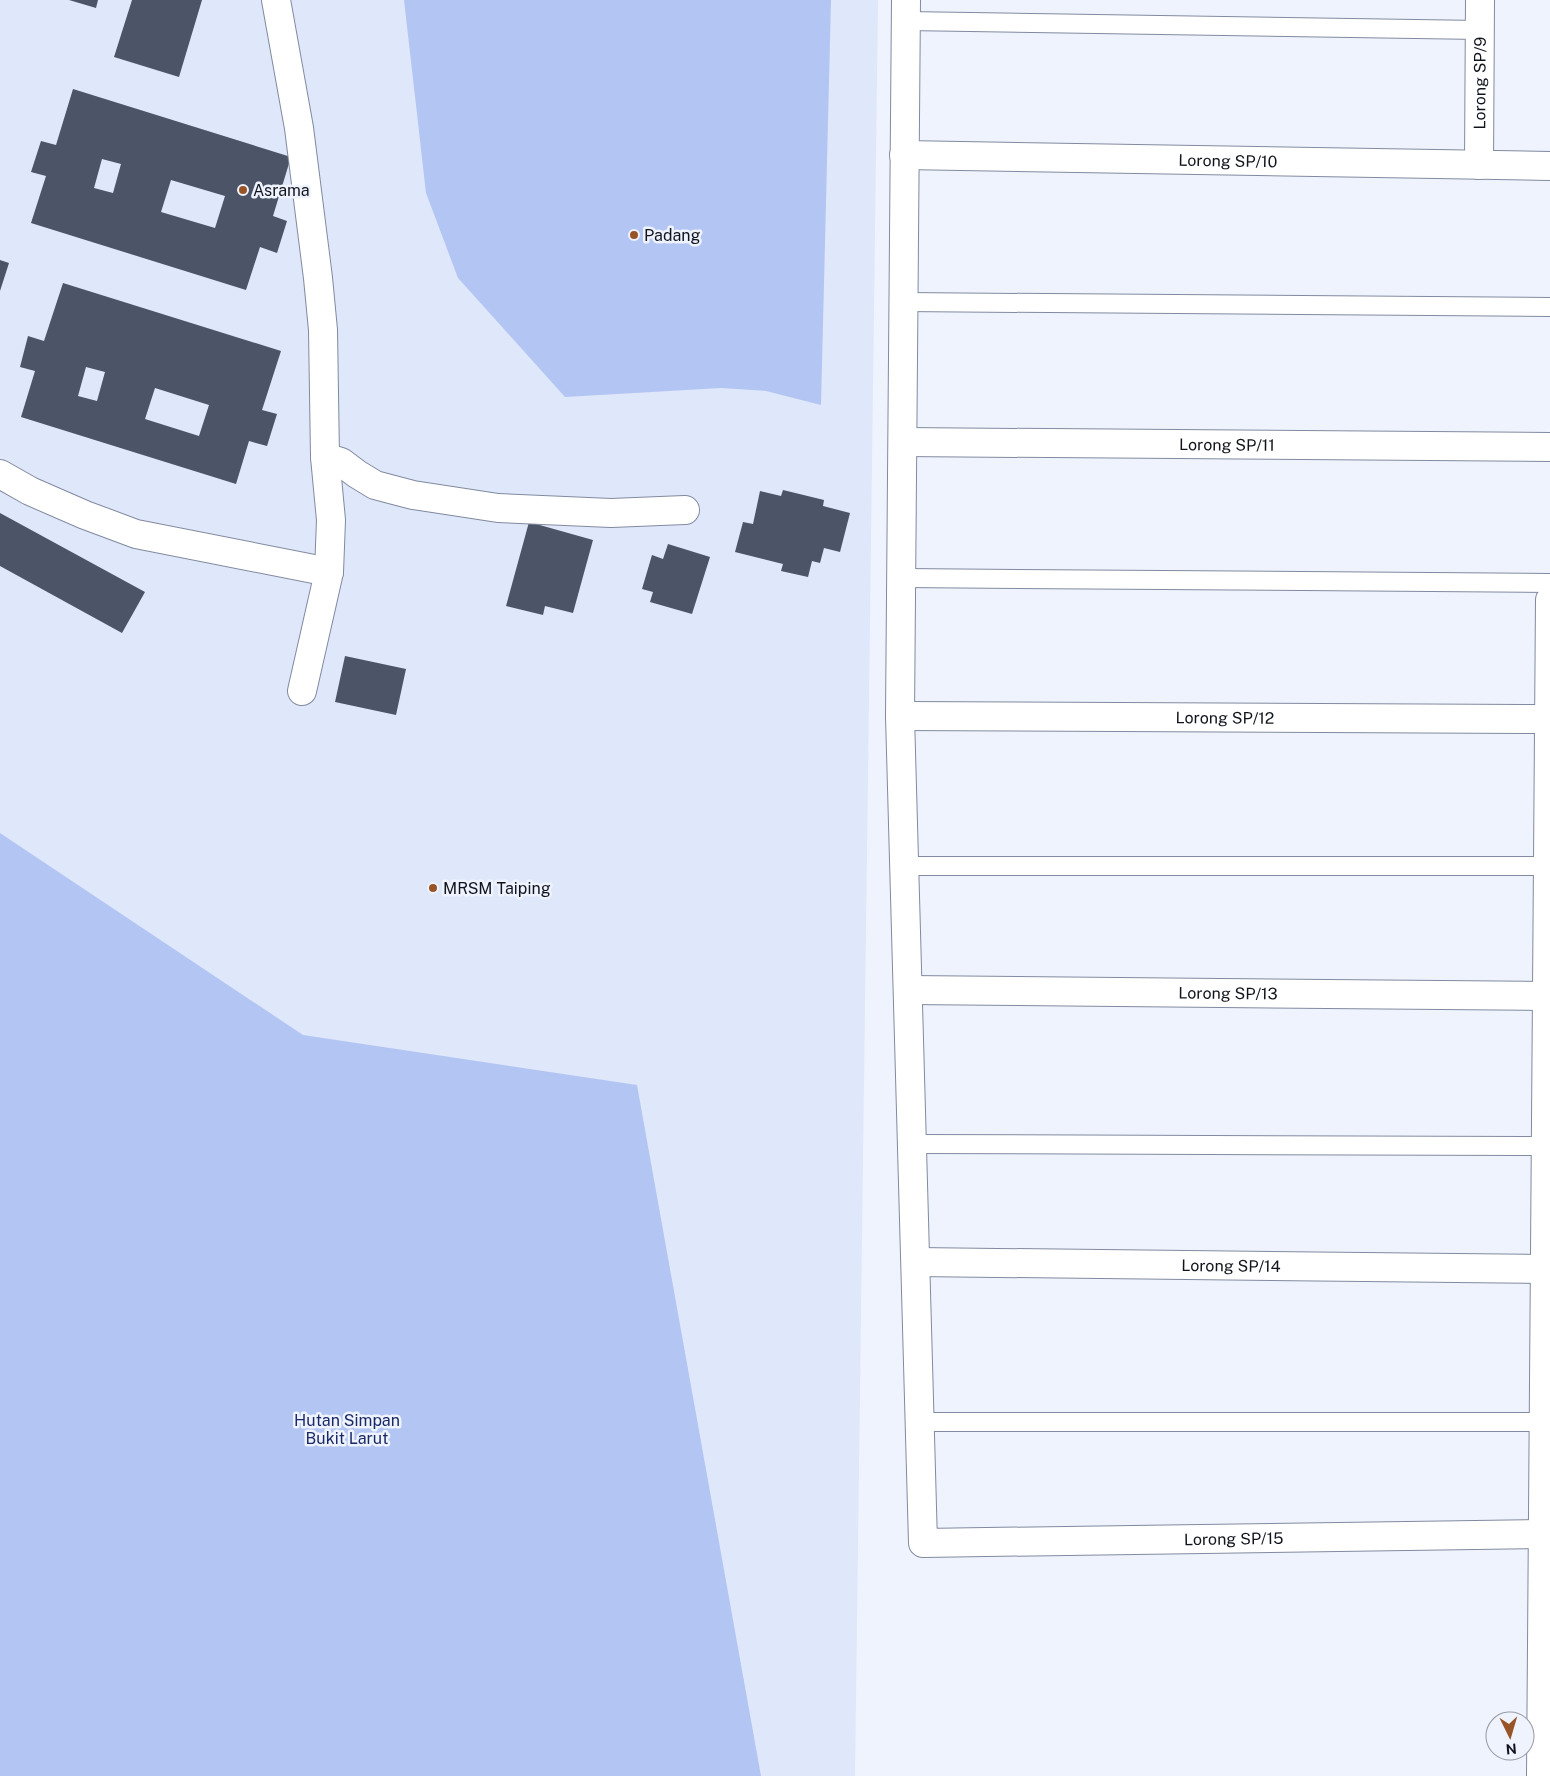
<svg xmlns="http://www.w3.org/2000/svg" width="1550" height="1776" viewBox="0 0 1550 1776" font-family="'Public Sans',sans-serif">
	<style>
		.built { fill: #dfe7fa }
		.green { fill: #b3c5f2 }
		.building { fill: #4c5468; fill-rule: evenodd }
		.lines { fill: none; stroke-linecap: round; stroke-linejoin: round }
		.service-casing { stroke: #818a9f; stroke-width: 20 }
		.minor-casing { stroke: #818a9f; stroke-width: 30 }
		.service { stroke: #fff; stroke-width: 18 }
		.minor { stroke: #fff; stroke-width: 28 }
		.poi-dot { fill: #985327; stroke: #eff3fd; stroke-width: 2 }
		.labels { text-anchor: middle; dominant-baseline: central; stroke-width: 5; stroke-linejoin: round; paint-order: stroke }
		.street-label { font-size: 16px; fill: #11141c; stroke: #eff3fd }
		.poi-label { font-size: 16px; fill: #11141c; stroke: #eff3fd; text-anchor: start }
		.park-label { font-size: 16px; fill: #192967; stroke: #eff3fd }
	</style>
	<rect width="100%" height="100%" fill="#eff3fd"/>
	<path class="built" d="M0,0H878L855,1776H0Z"/>
	<path class="green" d="M404,0H831L821,405L766,391L721,388L565,397L458,278L426,193Z
		M0,833L303,1035L637,1085L761,1776H0Z"/>
	<path class="building" d="M69,0H98L96,8Z
		M132,0H202L179,77L114,57Z
		M73,89L291,157L273,216L287,221L277,253L260,247L246,290L31,223L46,176L31,172L41,141L56,145ZM102,159L121,164L113,193L94,188ZM171,180L225,196L215,228L161,212Z
		M0,260L9,263L0,291Z
		M63,283L281,351L262,410L277,414L267,446L249,441L236,484L21,417L35,371L20,367L28,336L44,341ZM86,367L105,372L97,401L78,396ZM155,388L209,405L199,436L145,419Z
		M783,490L824,500L823,506L850,513L840,552L824,548L820,563L812,561L808,577L781,571L783,564L735,552L743,522L753,524L760,491L781,496Z
		M0,513L145,592L122,633L0,566Z
		M529,522L593,540L573,613L545,606L543,615L506,606Z
		M668,544L710,557L692,614L650,602L653,592L642,589L652,555L663,559Z
		M345,656L406,669L396,715L335,702Z"/>
	<g class="lines">
		<defs>
			<path id="service" d="M906,21L1480,30
				M903,302L1550,307
				M902,578L1550,583
				M904,866H1548
				M912,1144L1546,1146
				M920,1422H1544"/>
			<g id="minor">
				<path d="M276,0L299,128L318,278L323,330L325,457L331,520L329,572L302,691"/>
				<path id="s1" d="M906,0L900,716L923,1543L1543,1534"/>
				<path id="s2" d="M904,155L1550,166"/>
				<path id="s3" d="M1479,165L1480,0"/>
				<path id="s4" d="M903,442L1550,447"/>
				<path d="M325,457L341,462L357,474L375,485L390,489L413,495L498,508L611,513L685,510"/>
				<path d="M0,474L30,491L85,515L136,534L329,572"/>
				<path id="s5" d="M900,716L1549,719"/>
				<path id="s6" d="M908,990L1547,996"/>
				<path id="s7" d="M916,1262L1545,1269"/>
				<path d="M1541,1776L1550,600"/>
			</g>
		</defs>
		<use href="#service" class="service-casing"/>
		<use href="#minor" class="minor-casing"/>
		<use href="#service" class="service"/>
		<use href="#minor" class="minor"/>
	</g>
	<g class="poi-dot">
		<circle cx="243" cy="190" r="5"/>
		<circle cx="634" cy="235" r="5"/>
		<circle cx="433" cy="888" r="5"/>
	</g>
	<g class="labels">
		<g class="street-label">
			<text stroke="none"><textPath href="#s3" startOffset="82">Lorong SP/9</textPath></text>
			<text stroke="none"><textPath href="#s2" startOffset="324">Lorong SP/10</textPath></text>
			<text stroke="none"><textPath href="#s4" startOffset="324">Lorong SP/11</textPath></text>
			<text stroke="none"><textPath href="#s5" startOffset="325">Lorong SP/12</textPath></text>
			<text stroke="none"><textPath href="#s6" startOffset="320">Lorong SP/13</textPath></text>
			<text stroke="none"><textPath href="#s7" startOffset="315">Lorong SP/14</textPath></text>
			<text stroke="none"><textPath href="#s1" startOffset="1854">Lorong SP/15</textPath></text>
		</g>
		<g class="poi-label">
			<text x="253" y="190">Asrama</text>
			<text x="644" y="235">Padang</text>
			<text x="443" y="888">MRSM Taiping</text>
		</g>
		<g class="park-label">
			<text x="347" y="1420">Hutan Simpan<tspan x="347" dy="18">Bukit Larut</tspan></text>
		</g>
	</g>
	<g transform="translate(1510 1736) rotate(175)"><circle r="24" fill="#eff3fd" stroke="#969aa3"/>
	<path d="M0-4L9 19L0 12L-9 19Z" fill="#985327"/>
	<text y="-8" font-size="14" font-weight="bold" text-anchor="middle" fill="#11141c">N</text>
	</g>
</svg>
